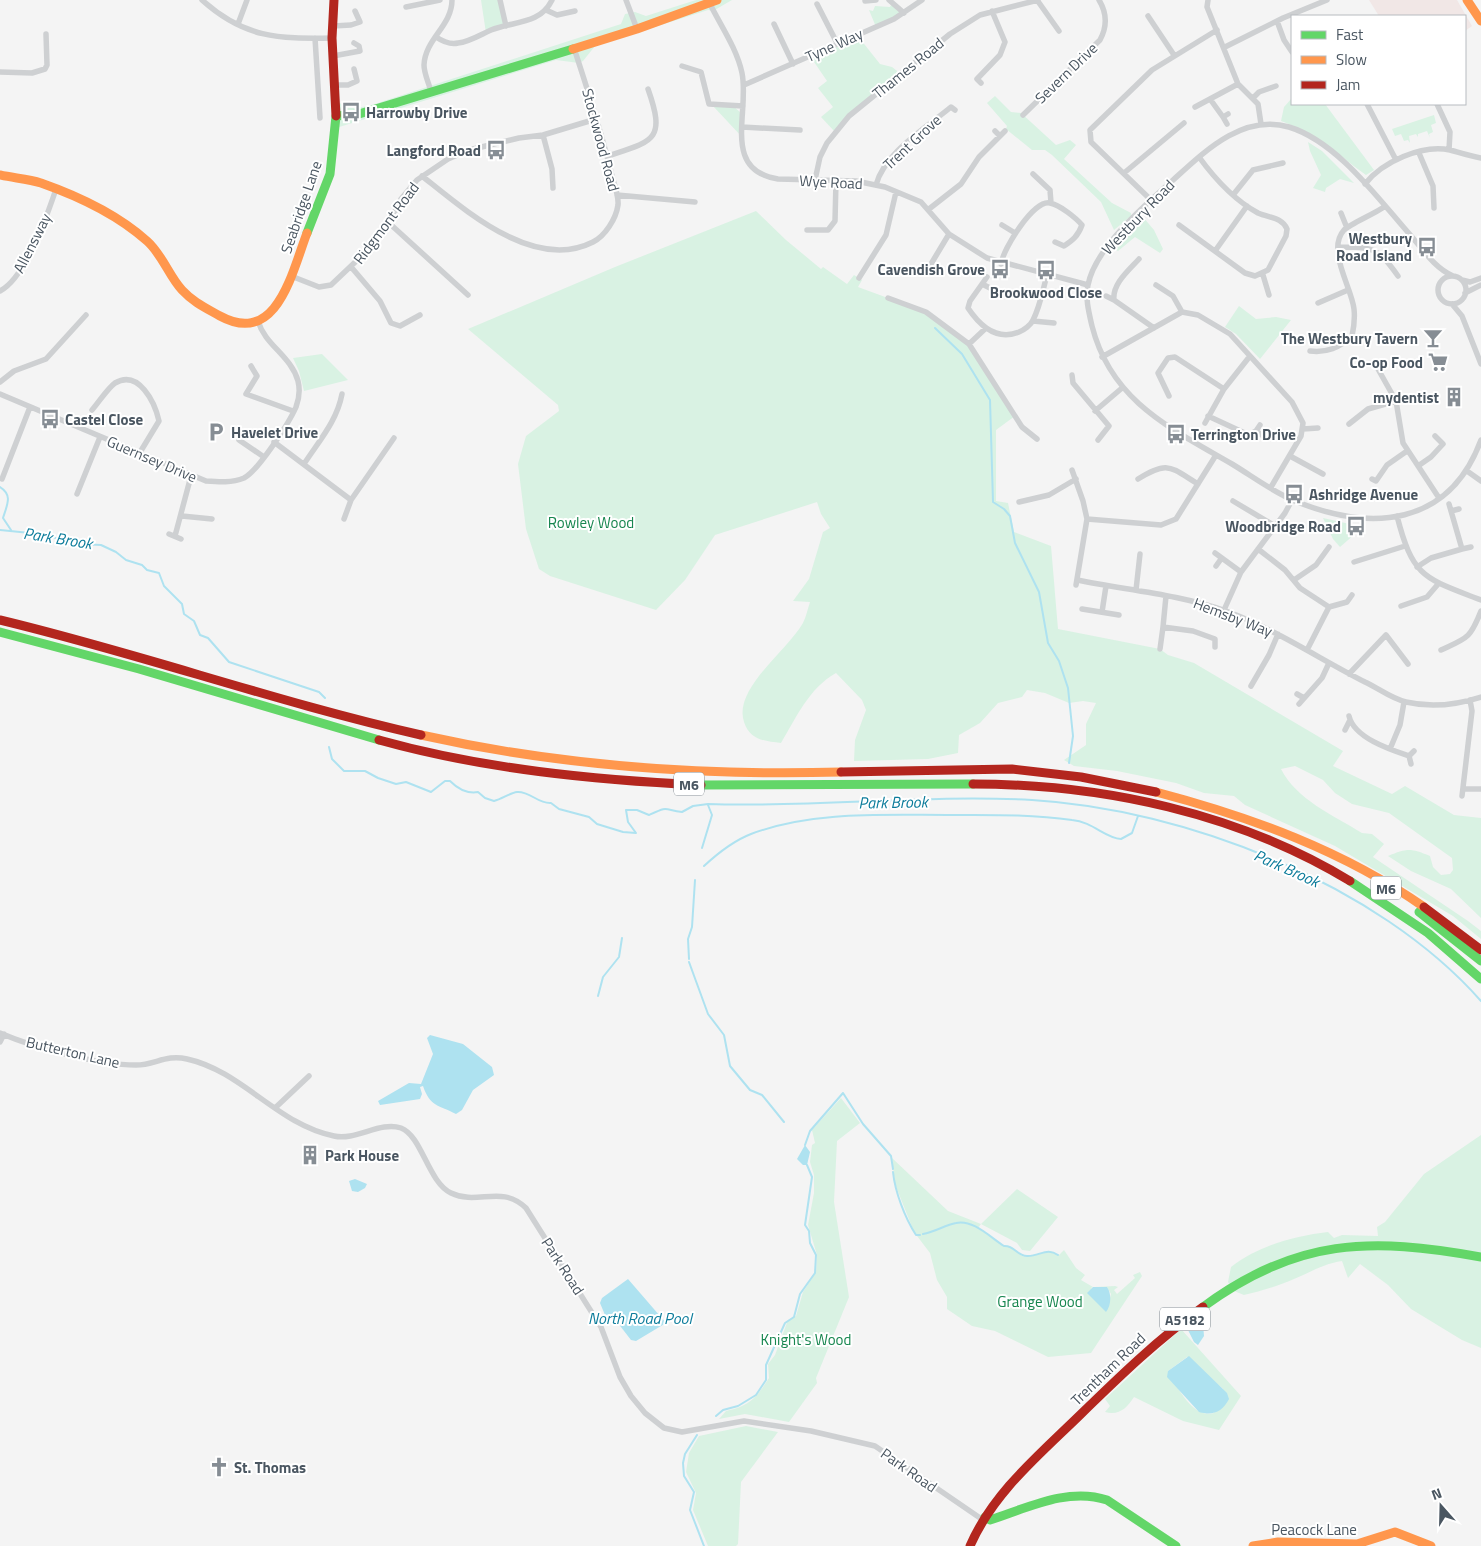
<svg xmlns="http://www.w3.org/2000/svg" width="1481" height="1546" viewBox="0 0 1481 1546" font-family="'Titillium Web',sans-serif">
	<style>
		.medical { fill: #f1e7e6 }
		.green { fill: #d9f2e3; fill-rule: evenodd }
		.water { fill: #aee2f0 }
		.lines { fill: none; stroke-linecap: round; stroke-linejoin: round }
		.stream { stroke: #aee2f0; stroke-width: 2 }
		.street { stroke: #ced0d2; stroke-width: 5.5 }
		.fast { stroke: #63d668; stroke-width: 9 }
		.slow { stroke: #ff974d; stroke-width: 9 }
		.jam { stroke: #b3261e; stroke-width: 9 }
		.labels { text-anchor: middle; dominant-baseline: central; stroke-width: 4; stroke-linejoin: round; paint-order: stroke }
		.shield { fill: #fff; stroke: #808990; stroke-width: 1 }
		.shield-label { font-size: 14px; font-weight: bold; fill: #4a5661 }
		.street-label { font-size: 15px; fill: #4a5661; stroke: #fff }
		.poi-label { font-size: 15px; font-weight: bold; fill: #4a5661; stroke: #fff; text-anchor: start }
		.park-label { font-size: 15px; fill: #17864f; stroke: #fff }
		.water-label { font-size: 16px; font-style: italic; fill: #0c7c9b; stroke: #fff }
	</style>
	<rect width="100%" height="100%" fill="#f4f4f4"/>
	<path class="medical" d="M1369,0H1457L1472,26L1465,31V16H1379Z"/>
	<path class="green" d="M481,0H500L506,26L486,33Z
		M696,0H732L713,11L708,10L595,46L583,61L579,63L556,60L336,128L335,102C341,102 341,105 346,106C360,111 380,102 393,98L621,24L625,14L635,12L646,16Z
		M893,1L904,13L876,27L869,10L873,11L875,6L890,7Z
		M857,35L880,64L892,67L901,74L849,116L835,132L821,117L833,107L818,88L827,81L810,56Z
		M995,96L1011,112L1021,113L1056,145L1070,140L1076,145L1064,159L1112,203L1131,213V216L1114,230L1101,202L1052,155L1045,150H1032L1006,129L1007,126L987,103Z
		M1292,98V104H1325L1374,170L1366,175C1334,152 1321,135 1281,121L1284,107Z
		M713,106H733L740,112L742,137Z
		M1434,115L1436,123L1431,125L1433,132L1429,134L1430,138L1427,131L1418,134V137L1416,134L1409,136L1410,143L1408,140L1404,141L1401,134L1395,136L1392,129Z
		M1308,142L1322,151L1354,183L1340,179L1326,188L1325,192L1313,188L1321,175L1310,151Z
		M756,211L786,240L821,269L823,267L847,284L854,275L862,280L858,287L926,312L969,344L1015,416L996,430V501L1008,503L1014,532L1051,546L1058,629L1160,649L1168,655L1194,663L1343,751L1333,766L1392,794L1405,786L1454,815L1481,818V918L1451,889L1411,871L1388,856C1407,848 1411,848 1430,856L1433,867L1441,875L1450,874L1453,870L1452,858L1389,813L1352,804L1335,793L1323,780L1295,766L1281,769C1297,800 1333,815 1362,833L1372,834L1384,844L1373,857L1468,921L1481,931V939L1453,916L1335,846L1245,805L1234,796L1204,793L1176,783L1117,771L1074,766L1064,760L1086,745V724L1096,703L1083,701L1069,703L1045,693L1027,690L1022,697L998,703L980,723L959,735L958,753L928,759L854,761L855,740L866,710L862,700L836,673C809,688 796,718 781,743C764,741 750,740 744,722C733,689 787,651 803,623C806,617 808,608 810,602L793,601L809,579L823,532L830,528L821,514L817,502L715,535L685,580L656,610L550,576L539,569L526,529L518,464L526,436L559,411L558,405L468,329L615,267Z
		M1143,217L1154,230L1163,249L1160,253L1135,237L1118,251L1111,247Z
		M1239,306L1256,319L1276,317L1291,320L1260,359L1236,334L1225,327Z
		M322,354L348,380L304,391L299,371L293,358Z
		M1323,518L1363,527L1340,547L1333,539Z
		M841,1098L860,1123L837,1141L834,1202L849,1297L816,1378L817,1383L789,1422L745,1414L719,1419L726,1411C750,1406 756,1398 769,1378L768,1364L775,1355L788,1320L796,1316L803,1292L816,1272L817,1255L808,1225L814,1193V1175L810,1162L812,1145L815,1143L812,1130Z
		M1481,1135V1348L1462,1340L1411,1309L1388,1285L1360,1264L1348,1278L1342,1261C1323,1264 1311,1272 1294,1279C1278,1286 1261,1291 1244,1295L1234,1291L1228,1282L1231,1267C1258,1246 1294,1236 1328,1232L1334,1238L1342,1235L1378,1236L1377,1227L1385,1222L1424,1174Z
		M892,1158L948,1211L981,1224L1017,1189L1058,1217L1030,1251L1022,1250L1017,1243L981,1224L978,1228L1004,1246L1012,1247L1022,1256L1027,1257L1050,1251L1059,1255L1064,1250L1076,1268L1085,1275L1081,1280L1093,1287L1091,1288L1109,1302L1111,1294L1107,1287H1095L1115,1286L1118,1287L1114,1290L1117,1294L1135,1278L1133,1275L1140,1272L1142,1276L1091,1353L1048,1357L995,1331L972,1326L947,1309V1297L937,1280L930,1253L914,1232L895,1184Z
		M1181,1329L1241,1396L1219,1430L1183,1421L1134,1397C1127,1408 1119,1416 1105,1412L1110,1406L1105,1399ZM1187,1357L1223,1389L1214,1413C1192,1419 1177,1386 1168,1371Z
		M746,1426L778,1432L741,1482L738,1544L736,1546H708L693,1510L696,1493L686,1472L689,1453L699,1436Z"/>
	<path class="water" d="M430,1035L463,1044L492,1067L494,1075L473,1090L462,1110L456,1114C439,1105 430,1107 423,1086L420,1087L422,1094L420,1099L380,1105L378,1101L409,1083L421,1084L433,1054L427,1038Z
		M805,1145L810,1152L807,1165H803L797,1159Z
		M355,1179L367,1184L365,1188L358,1192L352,1191L349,1181Z
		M628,1279L666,1323L636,1341L631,1340L614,1318L605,1315L600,1303L602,1298Z
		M1093,1287H1107C1112,1294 1111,1306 1106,1312L1087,1293Z
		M1199,1322L1203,1324L1204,1336L1198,1345L1194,1342L1188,1330Z
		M1189,1356L1227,1393L1229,1399C1222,1412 1213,1416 1199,1412L1167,1377L1168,1371Z"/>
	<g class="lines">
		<path class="stream" d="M935,328L962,354L990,400L993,502L1004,509L1010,516L1015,543L1039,592L1048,643L1059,661L1068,688L1073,736L1069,763
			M0,487C13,495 7,505 3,518L11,530
			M0,530L40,534L80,544L101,545L116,552L126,560L142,565L147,570L159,573L164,586L182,604L184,614L194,621L200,635L208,638L229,662L319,692L325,698
			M329,747L332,759L344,771H365L378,778L396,784L406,782L431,792L445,781H450C458,789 467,794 478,792L485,798L494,801C502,799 510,793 517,792C530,791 538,804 551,803L559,809L589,817L597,824L623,832L636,833L628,822L626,810H637L649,815C669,806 662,809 682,812L693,806L708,804C816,808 924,794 1032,800C1185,809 1378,884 1481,1001
			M702,848L712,815L708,805
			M704,866C718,853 733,841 751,834C812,811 883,815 947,815C989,815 1031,814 1072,820C1093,822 1105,838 1121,839L1132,833L1138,816
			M689,959L688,939L692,927L695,880
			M689,962L708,1014L724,1035L730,1066L750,1090L762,1095L784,1122
			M598,996L603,977L619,957L622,938
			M805,1145L810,1131L843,1093L863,1124L891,1156L893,1169
			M893,1172C895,1192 905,1218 916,1235H920
			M923,1234C935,1232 945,1225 956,1223C973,1219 991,1238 1004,1246C1015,1245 1017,1257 1028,1256C1040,1256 1047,1247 1058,1255
			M716,1416L723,1410L738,1406L756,1395L766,1380V1365L785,1323L794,1317L800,1294L815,1273L816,1255L810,1243L809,1231L805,1225L812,1177L807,1165
			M697,1435L685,1454L683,1463L684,1476L694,1492L690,1510L704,1546"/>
		<path class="street" d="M202,0C244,38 278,39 332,38
			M500,0L506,26
			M626,0L637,29
			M889,0L904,13
			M1037,0L1059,31
			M1208,0L1207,7L1238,84L1258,104L1261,124
			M865,1L876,0
			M710,4C721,26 737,49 742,73C750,112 721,170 778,179L856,181L885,187L921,202L949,234L987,258L1088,285
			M817,4L837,43
			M406,7L440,0
			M546,10L557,15L575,11
			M1148,16L1174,55
			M1277,21L1284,40L1292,52
			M238,24L247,0
			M774,24L793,64
			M333,26L351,25L360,22L355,11
			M436,37C442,41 450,45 458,43C469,42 480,35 491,30C513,21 540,25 552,0
			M315,38L320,118
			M1225,47L1283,18L1327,0
			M333,56L360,51L359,46L354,43
			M682,66L701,72L709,104L743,106
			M0,72L32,73L45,69L47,65L46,34
			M981,83L977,79L1000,55L1005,42L992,11
			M335,85H348L357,81L354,69
			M744,85L894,19L922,0
			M431,92C429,83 424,74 424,65C425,39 452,26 452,0
			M1253,98L1259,92L1276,86
			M1210,99L1223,117L1228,114
			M1367,104L1396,160
			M1437,104L1450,132L1449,150
			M1195,107L1238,84
			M1023,115L1100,40C1107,27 1107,13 1099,0
			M1223,117L1227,124
			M742,127L800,130
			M995,131L1000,136
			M543,135L552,169L553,188
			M1419,153L1433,186L1434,208
			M608,156C654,141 666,140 648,89
			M1124,173L1184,123
			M1033,174L1050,190L1051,203
			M422,176C465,210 534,272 593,242C605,236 616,219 618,205C619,196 614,184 612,176C602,133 588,91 574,48
			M815,180L820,157L827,143L849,116L950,34L980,15L1038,0
			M1365,184C1382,162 1422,144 1450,150C1461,153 1470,156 1481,158
			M876,185C884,153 927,127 951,107L955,110
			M617,195L695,202
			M1233,195L1253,170L1283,163
			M1151,200L1091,142L1090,130L1152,70L1217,30
			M929,209L961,184L979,157L1005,131
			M1341,213L1347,228
			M389,223L468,295
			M1002,225L1015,233
			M1179,225L1245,273L1255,276L1268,270L1286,236L1287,229C1282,217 1269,218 1258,213C1234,200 1215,179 1199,157
			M807,230H828L835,221L836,181
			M1338,247C1374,247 1377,247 1398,276
			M1215,251L1247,206
			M1139,259C1129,270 1112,284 1114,300L1154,328
			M1001,264C1003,249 1034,199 1050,203C1060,205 1076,218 1082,225C1078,236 1073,240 1064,246L1055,242
			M352,268L380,301L391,323L400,326L420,315
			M928,273V269L949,234
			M1263,275L1269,295
			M291,276L319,287L331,285L370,248L389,223L401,199L417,180L448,159L469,150L519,138L543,135L596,119
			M1453,276C1435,268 1424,251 1412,237C1379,200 1338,142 1289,127C1242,113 1203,153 1172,181C1144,206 1095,248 1088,285C1085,298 1089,313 1092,326C1111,401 1170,428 1232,464C1252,476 1273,492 1295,501C1371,532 1449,527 1481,440
			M1438 290a14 14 0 1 1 28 0a14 14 0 1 1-28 0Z
			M987,277L970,301L968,308C980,326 997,341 1019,332C1024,330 1031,325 1033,320C1040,307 1043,289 1047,275
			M859,278L886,235L896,192
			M1462,280L1470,282L1481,278
			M982,284L990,288
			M1156,285L1173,296L1182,312
			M0,291C25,278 47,216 56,189
			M1465,293L1481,285
			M1106,296L1114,300
			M888,298L926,312L969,344L1022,427L1037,439
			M1318,303L1348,290
			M1452,304L1462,316L1481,364
			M1033,321L1054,323
			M969,344L986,328
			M1310,351C1327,353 1339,348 1352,336C1354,327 1355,318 1354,309C1352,288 1326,250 1344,230C1350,224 1374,214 1384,207
			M1102,357L1182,312L1198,315L1230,334L1292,402L1303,423L1301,436L1271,487
			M251,366L257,376L246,394L293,411
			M1378,369L1396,401L1403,443L1439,498
			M1072,375L1073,383L1109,426L1098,440
			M0,382L14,371L46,359L86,315
			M0,394L206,481C219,482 232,483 244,478C258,471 289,423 296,407C299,399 300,389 298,381C291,356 265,345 258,321
			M1169,396L1158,373L1168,358L1175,357L1224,389
			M92,410C99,402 107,389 115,383C139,369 155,403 159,421L139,454
			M1095,411L1122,388
			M1208,416L1249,435L1256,431
			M1205,423L1224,389L1250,356
			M1349,424L1368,409L1396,401
			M1303,429L1318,428
			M1256,431L1266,438
			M1256,431L1260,425
			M239,440L264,457
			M274,442L351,500
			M1290,456L1323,474
			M304,464C319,441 337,421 342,394
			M1418,466L1431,457L1443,444L1435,436
			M1072,470L1083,501L1087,519L1076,585
			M1467,471L1481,481
			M2,479L30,407
			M1138,479C1168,460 1170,467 1198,484
			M1372,479L1376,481L1387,465L1407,451
			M77,494L100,437
			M1233,501L1275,526
			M1019,502L1049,495L1076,479
			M1451,511L1459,509
			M182,516L212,519
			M1397,516C1413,578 1424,578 1481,600
			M344,519L351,500L394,438
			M1087,519L1161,525L1176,519L1216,455
			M169,534L181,539
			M175,536L191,476
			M1258,549L1285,570L1300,588L1329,607
			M1462,549L1471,547
			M1215,553L1241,572
			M1354,562L1405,546
			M1216,566L1221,559
			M1417,567L1431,558L1462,549L1449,504
			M1077,580C1126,590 1178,594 1226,611C1275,629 1318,658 1365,682C1378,688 1392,699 1406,702C1432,708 1456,705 1481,697
			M1294,580L1316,565L1329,547
			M1136,590L1140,554
			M1166,596L1163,627L1193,631L1215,639V647
			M1401,606L1427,597L1439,583
			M1082,609L1119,615
			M1224,610L1241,572L1285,513L1292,500
			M1102,612L1106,586
			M1160,649L1163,627
			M1307,650L1329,607L1347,602L1352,595
			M1441,650C1467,638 1470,639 1481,611
			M1349,674L1386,635L1408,664
			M1251,686L1269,655L1278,634
			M1297,694L1304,698
			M1299,704L1322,678L1329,663
			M1349,716C1354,738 1391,750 1409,756L1414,751
			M1345,730L1350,720
			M1390,749L1400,725L1404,702
			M1409,756L1411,764
			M1464,789H1481
			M1462,796L1472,711L1470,700
			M0,1033C35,1048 98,1065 136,1065C155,1065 166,1054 187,1059C242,1071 278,1125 334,1136C356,1141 380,1121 401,1128C422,1136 428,1182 451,1193C478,1206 501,1184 526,1208L601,1327L620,1377L631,1396L645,1413L664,1428L682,1432L744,1421L811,1431L875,1446L983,1520
			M0,1042L4,1034
			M275,1108L309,1076"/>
		<path class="fast" d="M307,233L330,174L336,116L359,114L573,49
			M0,632L139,669L379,740
			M701,785L973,784
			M1350,881L1428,933L1481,979
			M1419,912L1481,961
			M1203,1307C1296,1238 1371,1237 1481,1257
			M985,1517L990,1520C1027,1508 1068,1487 1107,1500L1176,1546"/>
		<path class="slow" d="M1467,0L1481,21
			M573,49L637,29L717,0
			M0,175C13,178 28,179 41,183C78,196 118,215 147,241C162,254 169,276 182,290C193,302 206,308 220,316C277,347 292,272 307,233
			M421,735C560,766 700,776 841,772
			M1156,792C1251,817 1344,851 1424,907
			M1253,1546L1278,1542L1357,1544L1395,1532L1431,1546"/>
		<path class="jam" d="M334,0L332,38L336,116
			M0,620C142,654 279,703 421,735
			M379,740C483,769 594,780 701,785
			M841,772L1012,769L1081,777L1156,792
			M973,784C1103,784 1238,813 1350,881
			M1424,907L1481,950
			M970,1546C993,1493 1039,1455 1080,1415C1119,1377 1158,1339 1203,1307"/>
	</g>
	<defs>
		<symbol id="bus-bare" viewBox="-9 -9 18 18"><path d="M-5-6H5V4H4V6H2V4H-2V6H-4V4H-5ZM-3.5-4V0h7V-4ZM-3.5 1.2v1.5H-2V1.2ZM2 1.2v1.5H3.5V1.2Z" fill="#868d94" stroke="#fff" stroke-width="2.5" paint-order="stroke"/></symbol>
		<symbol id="bar-bare" viewBox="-9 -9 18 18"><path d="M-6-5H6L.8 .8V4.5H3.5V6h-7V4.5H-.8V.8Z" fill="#868d94" stroke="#fff" stroke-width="2.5" paint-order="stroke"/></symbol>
		<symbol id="supermarket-bare" viewBox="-9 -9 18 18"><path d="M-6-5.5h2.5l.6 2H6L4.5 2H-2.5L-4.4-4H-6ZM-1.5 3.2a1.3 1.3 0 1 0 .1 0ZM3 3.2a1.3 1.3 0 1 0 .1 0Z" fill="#868d94" stroke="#fff" stroke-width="2.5" paint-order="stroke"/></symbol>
		<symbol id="building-bare" viewBox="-9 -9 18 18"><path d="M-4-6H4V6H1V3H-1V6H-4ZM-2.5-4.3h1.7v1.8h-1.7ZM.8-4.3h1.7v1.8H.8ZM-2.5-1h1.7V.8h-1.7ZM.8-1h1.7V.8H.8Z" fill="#868d94" stroke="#fff" stroke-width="2.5" paint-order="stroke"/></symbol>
		<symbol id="parking-bare" viewBox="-9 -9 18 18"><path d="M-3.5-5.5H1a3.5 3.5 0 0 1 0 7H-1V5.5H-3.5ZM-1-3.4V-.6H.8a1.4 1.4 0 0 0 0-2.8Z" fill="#868d94" stroke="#fff" stroke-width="2.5" paint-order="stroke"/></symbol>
		<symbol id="church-bare" viewBox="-9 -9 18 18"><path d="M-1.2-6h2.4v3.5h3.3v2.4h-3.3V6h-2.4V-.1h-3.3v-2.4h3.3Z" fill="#868d94" stroke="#fff" stroke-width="2.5" paint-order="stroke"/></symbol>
	</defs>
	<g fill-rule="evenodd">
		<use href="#bus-bare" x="337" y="98" width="28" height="28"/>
		<use href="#bus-bare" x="482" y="136" width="28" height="28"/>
		<use href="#bus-bare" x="1413" y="233" width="28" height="28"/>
		<use href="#bus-bare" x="986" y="255" width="28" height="28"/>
		<use href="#bus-bare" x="1032" y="256" width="28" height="28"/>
		<use href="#bar-bare" x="1419" y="324" width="28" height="28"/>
		<use href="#supermarket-bare" x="1424" y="348" width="28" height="28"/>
		<use href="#building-bare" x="1440" y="383" width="28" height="28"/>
		<use href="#bus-bare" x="36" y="405" width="28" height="28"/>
		<use href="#parking-bare" x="202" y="418" width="28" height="28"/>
		<use href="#bus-bare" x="1162" y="420" width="28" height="28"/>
		<use href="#bus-bare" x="1280" y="480" width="28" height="28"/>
		<use href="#bus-bare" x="1342" y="512" width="28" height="28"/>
		<use href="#building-bare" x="296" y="1141" width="28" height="28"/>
		<use href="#church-bare" x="205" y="1453" width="28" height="28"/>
	</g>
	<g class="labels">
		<g class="shield">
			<rect x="674" y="772.5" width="30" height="23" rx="4"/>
			<rect x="1371" y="876.5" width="30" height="23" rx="4"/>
			<rect x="1160" y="1307.5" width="50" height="23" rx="4"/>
		</g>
		<g class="shield-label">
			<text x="689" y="784">M6</text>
			<text x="1386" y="888">M6</text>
			<text x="1185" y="1319">A5182</text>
		</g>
		<g class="street-label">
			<text transform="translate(834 45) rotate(-24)">Tyne Way</text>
			<text transform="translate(908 68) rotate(-39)">Thames Road</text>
			<text transform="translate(1066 73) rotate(-44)">Severn Drive</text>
			<text transform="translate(601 140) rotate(75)">Stockwood Road</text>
			<text transform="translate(912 142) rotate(-43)">Trent Grove</text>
			<text transform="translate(831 182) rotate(3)">Wye Road</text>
			<text transform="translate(301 207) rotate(-71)">Seabridge Lane</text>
			<text transform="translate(1138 217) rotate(-46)">Westbury Road</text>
			<text transform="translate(386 223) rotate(-53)">Ridgmont Road</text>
			<text transform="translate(32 243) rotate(-63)">Allensway</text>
			<text transform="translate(152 459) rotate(23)">Guernsey Drive</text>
			<text transform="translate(1233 617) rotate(21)">Hemsby Way</text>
			<text transform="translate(73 1052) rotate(13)">Butterton Lane</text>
			<text transform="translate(563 1266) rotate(57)">Park Road</text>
			<text transform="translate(1108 1369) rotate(-44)">Trentham Road</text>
			<text transform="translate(909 1470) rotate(35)">Park Road</text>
			<text x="1314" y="1529">Peacock Lane</text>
		</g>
		<g class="poi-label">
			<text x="366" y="112">Harrowby Drive</text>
			<text x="481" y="150" text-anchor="end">Langford Road</text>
			<text x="1412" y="238" text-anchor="end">Westbury<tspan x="1412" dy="17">Road Island</tspan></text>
			<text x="985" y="269" text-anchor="end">Cavendish Grove</text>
			<text x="1046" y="292" text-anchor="middle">Brookwood Close</text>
			<text x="1418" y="338" text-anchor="end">The Westbury Tavern</text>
			<text x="1423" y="362" text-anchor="end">Co-op Food</text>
			<text x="1439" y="397" text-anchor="end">mydentist</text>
			<text x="65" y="419">Castel Close</text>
			<text x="231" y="432">Havelet Drive</text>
			<text x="1191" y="434">Terrington Drive</text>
			<text x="1309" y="494">Ashridge Avenue</text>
			<text x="1341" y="526" text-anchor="end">Woodbridge Road</text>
			<text x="325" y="1155">Park House</text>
			<text x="234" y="1467">St. Thomas</text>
		</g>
		<g class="park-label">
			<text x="591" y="522">Rowley Wood</text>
			<text x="1040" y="1301">Grange Wood</text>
			<text x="806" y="1339">Knight's Wood</text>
		</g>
		<g class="water-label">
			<text transform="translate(58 538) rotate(9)">Park Brook</text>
			<text transform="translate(893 802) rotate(-1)">Park Brook</text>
			<text transform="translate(1287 868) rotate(24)">Park Brook</text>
			<text x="640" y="1318">North Road Pool</text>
		</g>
	</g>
	<rect x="1291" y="15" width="175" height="90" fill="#ffffff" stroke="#b7bbc0"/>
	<rect x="1301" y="31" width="25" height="8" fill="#63d668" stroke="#b7bbc0"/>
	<text x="1336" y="40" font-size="15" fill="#4a5661">Fast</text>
	<rect x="1301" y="56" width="25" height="8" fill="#ff974d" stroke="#b7bbc0"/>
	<text x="1336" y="65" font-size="15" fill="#4a5661">Slow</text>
	<rect x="1301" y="81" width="25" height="8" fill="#b3261e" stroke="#b7bbc0"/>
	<text x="1336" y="90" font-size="15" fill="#4a5661">Jam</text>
	<g transform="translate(1441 1506) rotate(340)" stroke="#ffffff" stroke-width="4" paint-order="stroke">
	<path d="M0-4L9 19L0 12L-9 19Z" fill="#4a5661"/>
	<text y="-8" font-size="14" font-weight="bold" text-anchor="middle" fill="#4a5661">N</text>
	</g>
</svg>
